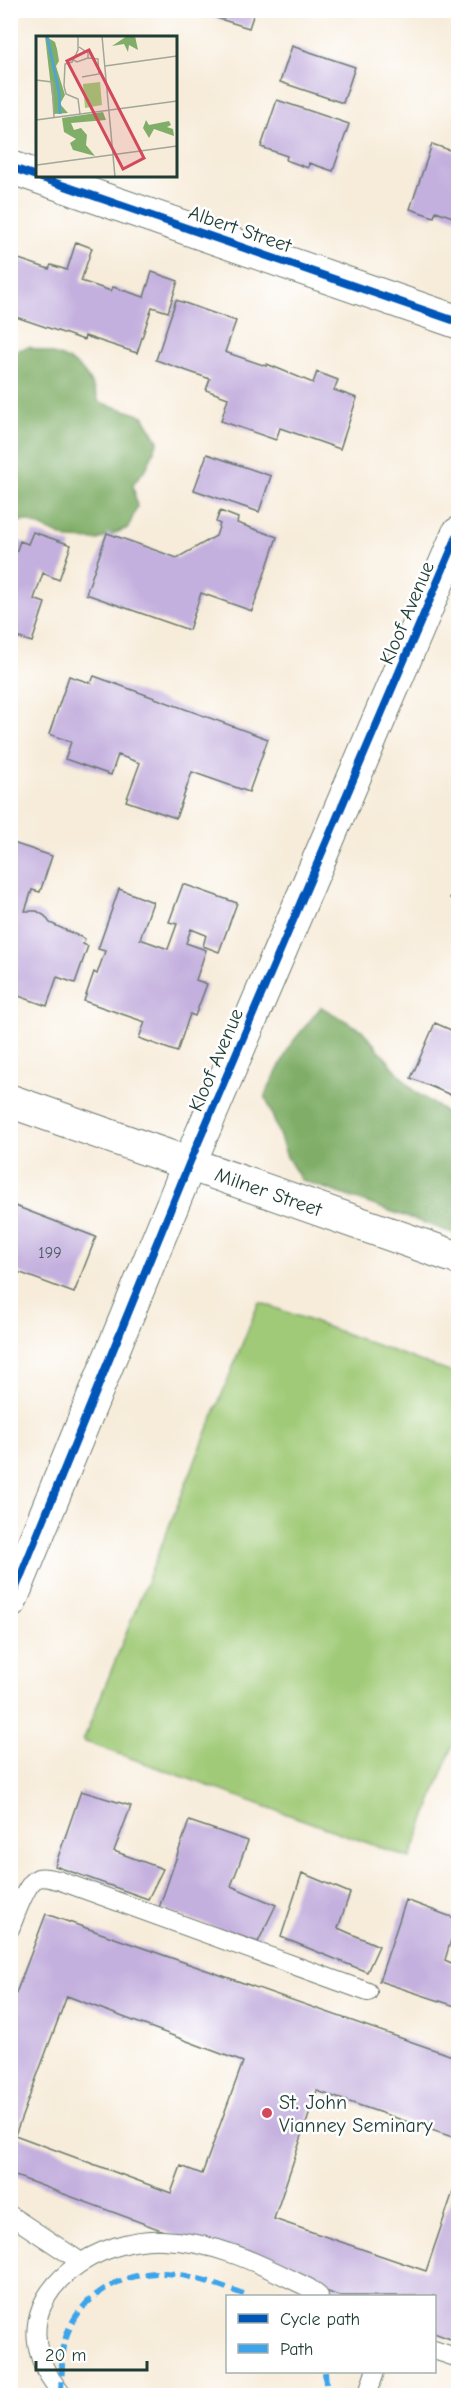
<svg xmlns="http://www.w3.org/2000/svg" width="469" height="2406" viewBox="0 0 469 2406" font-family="'Comic Neue',sans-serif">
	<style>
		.green { fill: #a0ca77; stroke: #608456; stroke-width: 1.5 }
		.forest { fill: #80ae68; stroke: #50764e; stroke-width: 1.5 }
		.building { fill: #c4b0de; fill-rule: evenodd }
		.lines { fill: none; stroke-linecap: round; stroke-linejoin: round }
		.service-casing { stroke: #6b7a6e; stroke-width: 20 }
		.minor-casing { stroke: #6b7a6e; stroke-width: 35 }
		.service { stroke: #fff; stroke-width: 18 }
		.minor { stroke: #fff; stroke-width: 33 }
		.quiet { stroke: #3da4eb; stroke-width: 6; stroke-dasharray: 12 6; stroke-linecap: butt }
		.cycleway-casing { stroke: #fff; stroke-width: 11 }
		.cycleway { stroke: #0057b8; stroke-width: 8 }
		.poi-dot { fill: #d1495b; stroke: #fff; stroke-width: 2 }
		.labels { text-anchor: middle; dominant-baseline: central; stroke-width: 5; stroke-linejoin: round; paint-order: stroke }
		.number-label { font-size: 16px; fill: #485a5e }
		.street-label { font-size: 20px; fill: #1f3d34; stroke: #fff }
		.poi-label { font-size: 20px; fill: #1f3d34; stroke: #fff; text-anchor: start }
		.inset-river { fill: none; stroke: #51a5cd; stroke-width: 3 }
		.inset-road { fill: none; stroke: #a1a698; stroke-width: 1.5 }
		.view { fill: #d1495b; fill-opacity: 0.15; stroke: #d1495b; stroke-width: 3 }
		.inset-edge { fill: none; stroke: #1f3d34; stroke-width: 3 }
	</style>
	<rect width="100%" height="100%" fill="#fff"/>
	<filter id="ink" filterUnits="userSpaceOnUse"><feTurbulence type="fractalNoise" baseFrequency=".0167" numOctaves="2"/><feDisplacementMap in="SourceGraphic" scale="12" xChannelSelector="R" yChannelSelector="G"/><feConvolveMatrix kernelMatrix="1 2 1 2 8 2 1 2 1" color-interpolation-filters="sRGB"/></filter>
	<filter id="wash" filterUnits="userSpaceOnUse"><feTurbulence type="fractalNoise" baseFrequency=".008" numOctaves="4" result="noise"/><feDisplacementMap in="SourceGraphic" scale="24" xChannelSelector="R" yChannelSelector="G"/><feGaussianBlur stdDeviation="1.35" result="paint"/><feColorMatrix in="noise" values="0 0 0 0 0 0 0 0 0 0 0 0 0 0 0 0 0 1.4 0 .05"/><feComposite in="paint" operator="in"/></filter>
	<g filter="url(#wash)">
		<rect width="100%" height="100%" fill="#f7ecda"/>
		<path class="green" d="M259,1302L458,1375V1732L410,1858L83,1741Z"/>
		<path class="forest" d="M29,347C69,359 84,359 99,402L143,416L158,441L147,467L133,484L137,507L128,528L98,540L68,539L28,521L11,522V352Z
			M321,1007L362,1030L413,1090L458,1121V1235L301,1180L287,1157L265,1095L291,1044Z"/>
		<g id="blocks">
			<path class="building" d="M212,10H255L249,28L210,16Z
				M292,46L355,67L343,103L280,82Z
				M277,100L349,124L333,171L309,163L308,168L286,160L287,156L261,147Z
				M432,144L458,153V219L436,211L434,217L410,209Z
				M76,242L92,248L81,281L111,291L113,287L144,297L152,272L178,281L168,312L152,307L137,353L85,336L84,340L10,315V256L49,269L51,265L67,270Z
				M176,300L236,321L225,352L266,366L267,364L313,383L317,372L338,380L334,390L357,398L340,449L280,428L276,440L221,421L228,398L206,390L210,379L156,360Z
				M207,454L271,476L259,512L194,490Z
				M220,511L238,518L237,523L277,537L252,611L201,593L189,630L86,594L107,533L177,558L216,536L220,524L216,522Z
				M33,532L71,545L59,580L43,573L34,599L45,603L32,642L10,635V570L20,541L28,544Z
				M69,676L91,683L94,676L268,739L249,792L192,772L176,818L126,801L140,763L118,755L111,775L65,759L71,742L49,734Z
				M10,842L52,856L40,892L32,890L25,911H37L45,916L50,923L85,939L83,944L88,946L75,983L57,977L47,1006L10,993Z
				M458,878V901L450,898Z
				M183,884L237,903L219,952L203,946L206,935L191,929L186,943L206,950L196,980L207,984L195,1016L190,1014L177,1052L139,1038L145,1022L84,1001L94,972L97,974L105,951L98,949L119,889L153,902L140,939L168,949L177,924L169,922Z
				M435,1023L458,1033V1098L411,1078Z
				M10,1204L96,1237L74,1293L10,1269Z
				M81,1791L131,1806L114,1851L163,1869L148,1899L55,1866Z
				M189,1821L248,1841L231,1886L276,1905L258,1942L159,1908Z
				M302,1873L350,1893L338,1928L379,1946L367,1972L281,1937Z
				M406,1900L457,1919L445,1960L458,1966V2007L379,1981Z
				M46,1914L458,2058V2139L317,2091L274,2219L426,2271L458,2177V2342L434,2333V2296H339L10,2174V2009ZM67,1996L243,2062L202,2174L181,2166L171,2193L15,2135Z"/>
		</g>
	</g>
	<g filter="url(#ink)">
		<use href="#blocks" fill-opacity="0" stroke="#6b7a6e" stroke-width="1.5"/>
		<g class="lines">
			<defs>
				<path id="service" d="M10,1929C15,1917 26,1882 38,1878C44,1876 52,1879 58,1880L368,1992
					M10,2215L81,2262
					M434,2350L458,2358
					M63,2396C54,2383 44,2371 40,2356C18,2285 102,2237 163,2240C218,2242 260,2264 309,2288L319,2296
					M367,2396L375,2372"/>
				<g id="minor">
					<path d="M10,167L458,322"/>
					<path id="s1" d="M10,1101L458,1258"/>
					<path d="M10,1602L189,1164L458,534"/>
				</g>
			</defs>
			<use href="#service" class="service-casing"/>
			<use href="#minor" class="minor-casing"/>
			<use href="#service" class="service"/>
			<use href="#minor" class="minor"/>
			<path class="quiet" d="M325,2372L327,2396
				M61,2393C62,2374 61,2352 67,2334C81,2297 118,2275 156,2273C187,2272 221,2286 249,2296"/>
			<defs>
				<path id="cycleway" d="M10,167L458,322
					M10,1602L189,1164L458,534"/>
			</defs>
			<use href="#cycleway" class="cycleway-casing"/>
			<use href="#cycleway" class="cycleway"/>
		</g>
	</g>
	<circle class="poi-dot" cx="267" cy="2113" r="6"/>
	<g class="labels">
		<g class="number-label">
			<text x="50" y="1253">199</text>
		</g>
		<g class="street-label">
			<text transform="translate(240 229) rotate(19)">Albert Street</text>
			<text transform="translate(407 613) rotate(-67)">Kloof Avenue</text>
			<text transform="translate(216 1060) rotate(-67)">Kloof Avenue</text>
			<text stroke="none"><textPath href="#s1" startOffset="274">Milner Street</textPath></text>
		</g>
		<g class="poi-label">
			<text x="279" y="2102">St. John<tspan x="279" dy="23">Vianney Seminary</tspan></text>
		</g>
	</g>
	<g transform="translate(36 36)">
		<rect width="141" height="141" fill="#f7ecda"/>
		<path d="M64,46L66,69L49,72L47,48Z" fill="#a0ca77"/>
		<path d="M9,0L19,6L21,13L23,25L20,30L29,59L24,68L32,77L18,78ZM91,0H99L102,14L93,9L92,16L88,8L76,10ZM67,76L70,84L35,87L38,94L45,92L51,99L50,109L59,120L37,114L34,107L40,103L28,96L26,82ZM110,84L113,89L133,85L135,89L131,91L137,93L138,100L118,93L113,102L107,92Z" fill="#80ae68"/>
		<path class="inset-river" d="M11,0L23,56L24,78"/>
		<path class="inset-road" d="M42,0V14L36,26L29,28L28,50L30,58L42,63L44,78M66,0L79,141M36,23L41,26L52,22V17L43,11M69,30L141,20M46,41L63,38L62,23L52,22M0,44L16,46L18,82M0,84L141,65M1,129L141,110"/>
		<path class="view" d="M53,14L108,122L87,133L31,25Z"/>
		<rect width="141" height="141" class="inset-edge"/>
	</g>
	<rect width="469" height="2406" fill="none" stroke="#fff" stroke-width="36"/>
	<rect x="226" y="2295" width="210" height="78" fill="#ffffff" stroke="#a5b1ae" stroke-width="1.5"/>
	<rect x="238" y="2314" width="30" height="9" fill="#0057b8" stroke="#a5b1ae" stroke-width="1.5"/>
	<text x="280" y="2325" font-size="18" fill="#1f3d34">Cycle path</text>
	<rect x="238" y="2344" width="30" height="9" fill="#3da4eb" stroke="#a5b1ae" stroke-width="1.5"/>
	<text x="280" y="2355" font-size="18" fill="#1f3d34">Path</text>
	<path d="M36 2361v9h111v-9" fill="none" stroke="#1f3d34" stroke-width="3"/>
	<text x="45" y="2361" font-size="18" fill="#1f3d34" stroke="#ffffff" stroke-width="4.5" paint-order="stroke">20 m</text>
</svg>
